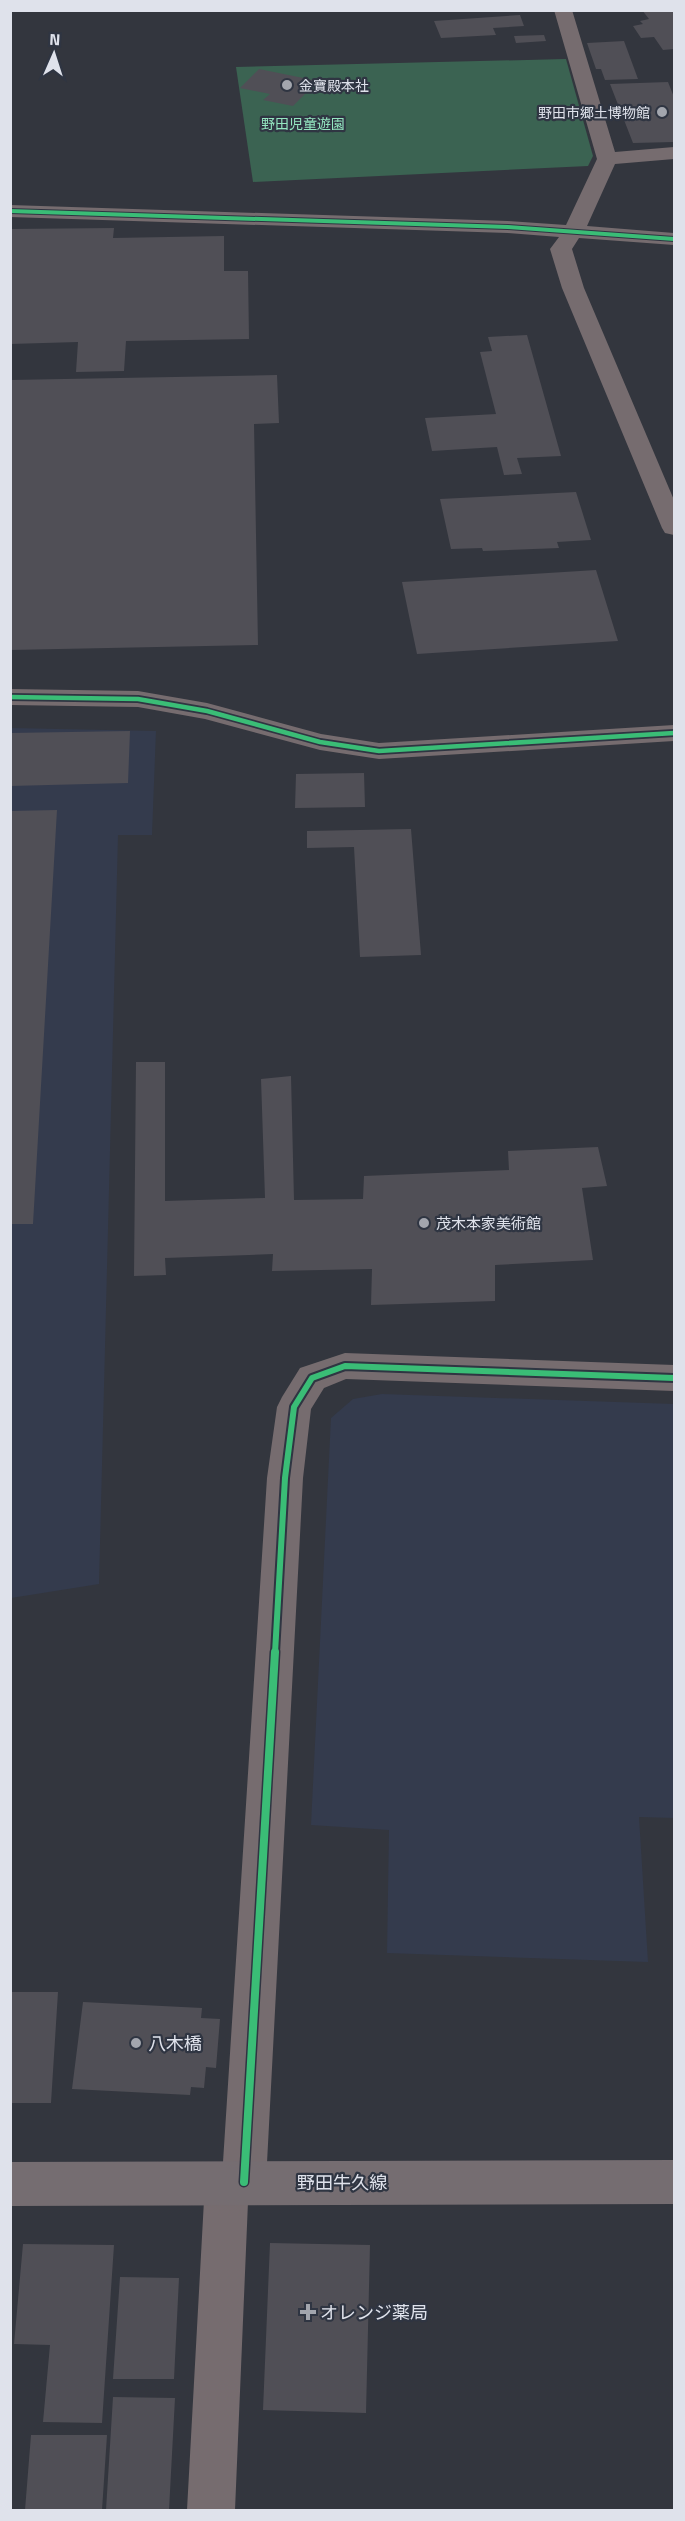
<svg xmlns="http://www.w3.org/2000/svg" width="685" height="2521" viewBox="0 0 685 2521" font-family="'Titillium Web','Noto Sans JP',sans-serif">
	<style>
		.built { fill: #343b4d }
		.green { fill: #3b6352 }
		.building { fill: #504f56 }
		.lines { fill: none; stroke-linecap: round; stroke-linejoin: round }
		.minor { fill: #766c6f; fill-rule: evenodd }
		.primary { fill: #756d71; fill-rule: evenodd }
		.cycleway-far3-casing { stroke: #2f3542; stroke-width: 6 }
		.cycleway-far2-casing { stroke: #2f3542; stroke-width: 8 }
		.cycleway-far1-casing { stroke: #2f3542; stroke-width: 10 }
		.cycleway-casing { stroke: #2f3542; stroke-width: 11 }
		.cycleway-far3 { stroke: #3abd76; stroke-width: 4 }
		.cycleway-far2 { stroke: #3abd76; stroke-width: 4.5 }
		.cycleway-far1 { stroke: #3abd76; stroke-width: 6 }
		.cycleway { stroke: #3abd76; stroke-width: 8 }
		.poi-dot { fill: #a3a6ae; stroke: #2f3542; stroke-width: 2 }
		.labels { text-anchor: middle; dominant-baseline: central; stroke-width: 4.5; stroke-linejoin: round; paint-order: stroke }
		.far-poi-label { font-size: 14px; fill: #dfe2eb; stroke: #2f3542; text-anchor: start }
		.far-park-label { font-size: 14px; fill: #94e6c0; stroke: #2f3542 }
		.poi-label { font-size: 15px; fill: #dfe2eb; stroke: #2f3542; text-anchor: start }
		.near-poi-label { font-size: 18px; fill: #dfe2eb; stroke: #2f3542; text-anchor: start }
		.near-street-label { font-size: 18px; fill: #dfe2eb; stroke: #2f3542 }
	</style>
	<rect width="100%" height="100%" fill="#33363e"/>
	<path class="built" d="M11,728L156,731L152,835H118L99,1584L11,1598Z
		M382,1394L674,1404V1818L639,1817L648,1962L387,1953L389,1830L311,1825L331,1418L353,1399Z"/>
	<path class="green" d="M566,59L593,156L588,166L253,182L236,67Z"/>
	<path class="building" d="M642,10H674V49L663,50L654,37L641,38L633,26L643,24L640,21L649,19Z
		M520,15L524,26L493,28L496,35L441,38L434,21Z
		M544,35L546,41L516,43L514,36Z
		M624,41L638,79L605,80L601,69H596L587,43Z
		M259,69L318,81L293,106L263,100L270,94L240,88Z
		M668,82L674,97V142L633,143L610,84Z
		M114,228L113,238L224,236V271H248L249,339L126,341L124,371L76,372L78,342L10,344V229Z
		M527,335L561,456L517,458L522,474L504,475L497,447L432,451L425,418L496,414L480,352L492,351L488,337Z
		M277,375L279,423L254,424L258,645L10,650V380Z
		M576,492L591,540L557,542L559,548L483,551L482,548L451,549L440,499Z
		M596,570L618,641L417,654L402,582Z
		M130,731L128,783L10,786V733Z
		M364,773L365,807L295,808L296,774Z
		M57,810L33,1224H10V811Z
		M411,829L421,955L360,957L354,847L307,848V831Z
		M136,1062H165V1201L265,1198L261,1079L291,1076L294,1200L363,1199L364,1176L509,1170L508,1151L598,1147L607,1186L582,1188L593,1260L495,1265V1301L371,1305L372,1269L272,1271L273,1254L165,1258L166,1275L134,1276Z
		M10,1992H58L51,2103H10Z
		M83,2002L202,2008L201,2018L220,2019L216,2068L206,2067L204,2088L191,2087L190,2095L72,2089Z
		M270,2243L370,2245L366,2413L263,2410Z
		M23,2244L114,2245L102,2423L43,2422L50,2345L14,2344Z
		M120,2277L179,2278L174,2379H113Z
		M113,2397L175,2398L169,2510H106Z
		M31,2435H107L102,2510H25Z"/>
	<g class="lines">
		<path class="minor" d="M554,10H572L615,152L674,147V159L615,164L587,226L674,233V245L579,238L572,249L584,288L674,500V535L665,533L662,528L562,288L550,249L559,237L508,233L10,217V205L508,221L566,225L597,159Z
			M10,689L138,691L207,703L321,734L379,743L674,725V741L379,759L320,750L205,719L138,707L10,705Z
			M345,1353L674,1365V1391L346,1379L324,1388L311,1409L303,1478L266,2182L259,2197L248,2202L235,2510H187L205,2182L212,2167L223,2162L267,1478L277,1407L282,1397L300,1368Z"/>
		<path class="primary" d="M674,2160V2204L10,2206V2162Z"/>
		<defs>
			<path id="cycleway-far3" d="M10,211L508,227L674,239"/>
			<path id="cycleway-far2" d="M10,697L138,699L207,711L320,742L379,751L674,733"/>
			<path id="cycleway-far1" d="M275,1653L285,1478L294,1407L312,1378L345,1366L674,1378"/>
			<path id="cycleway" d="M244,2182L275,1652"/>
		</defs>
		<use href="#cycleway-far3" class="cycleway-far3-casing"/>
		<use href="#cycleway-far2" class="cycleway-far2-casing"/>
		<use href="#cycleway-far1" class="cycleway-far1-casing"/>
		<use href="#cycleway" class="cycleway-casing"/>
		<use href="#cycleway-far3" class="cycleway-far3"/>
		<use href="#cycleway-far2" class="cycleway-far2"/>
		<use href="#cycleway-far1" class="cycleway-far1"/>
		<use href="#cycleway" class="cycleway"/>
	</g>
	<g class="poi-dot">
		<circle cx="287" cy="85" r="6"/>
		<circle cx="662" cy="112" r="6"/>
		<circle cx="424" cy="1223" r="6"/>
		<circle cx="136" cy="2043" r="6"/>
		<path d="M305 2303h6v6h6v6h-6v6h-6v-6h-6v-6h6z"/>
	</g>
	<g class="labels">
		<g class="far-poi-label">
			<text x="299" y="85">金寶殿本社</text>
			<text x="650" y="112" text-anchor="end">野田市郷土博物館</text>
		</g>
		<g class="far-park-label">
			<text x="303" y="123">野田児童遊園</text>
		</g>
		<g class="poi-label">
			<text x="436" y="1223">茂木本家美術館</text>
		</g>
		<g class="near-poi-label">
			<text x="148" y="2043">八木橋</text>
			<text x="320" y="2312">オレンジ薬局</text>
		</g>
		<g class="near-street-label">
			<text x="342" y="2182">野田牛久線</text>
		</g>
	</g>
	<rect width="685" height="2521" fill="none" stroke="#dfe2eb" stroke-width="24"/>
	<g transform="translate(54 54) rotate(3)" stroke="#2f3542" stroke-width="4.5" paint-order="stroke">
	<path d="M0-4.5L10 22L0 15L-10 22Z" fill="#dfe2eb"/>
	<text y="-9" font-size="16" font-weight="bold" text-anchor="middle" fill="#dfe2eb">N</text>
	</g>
</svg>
